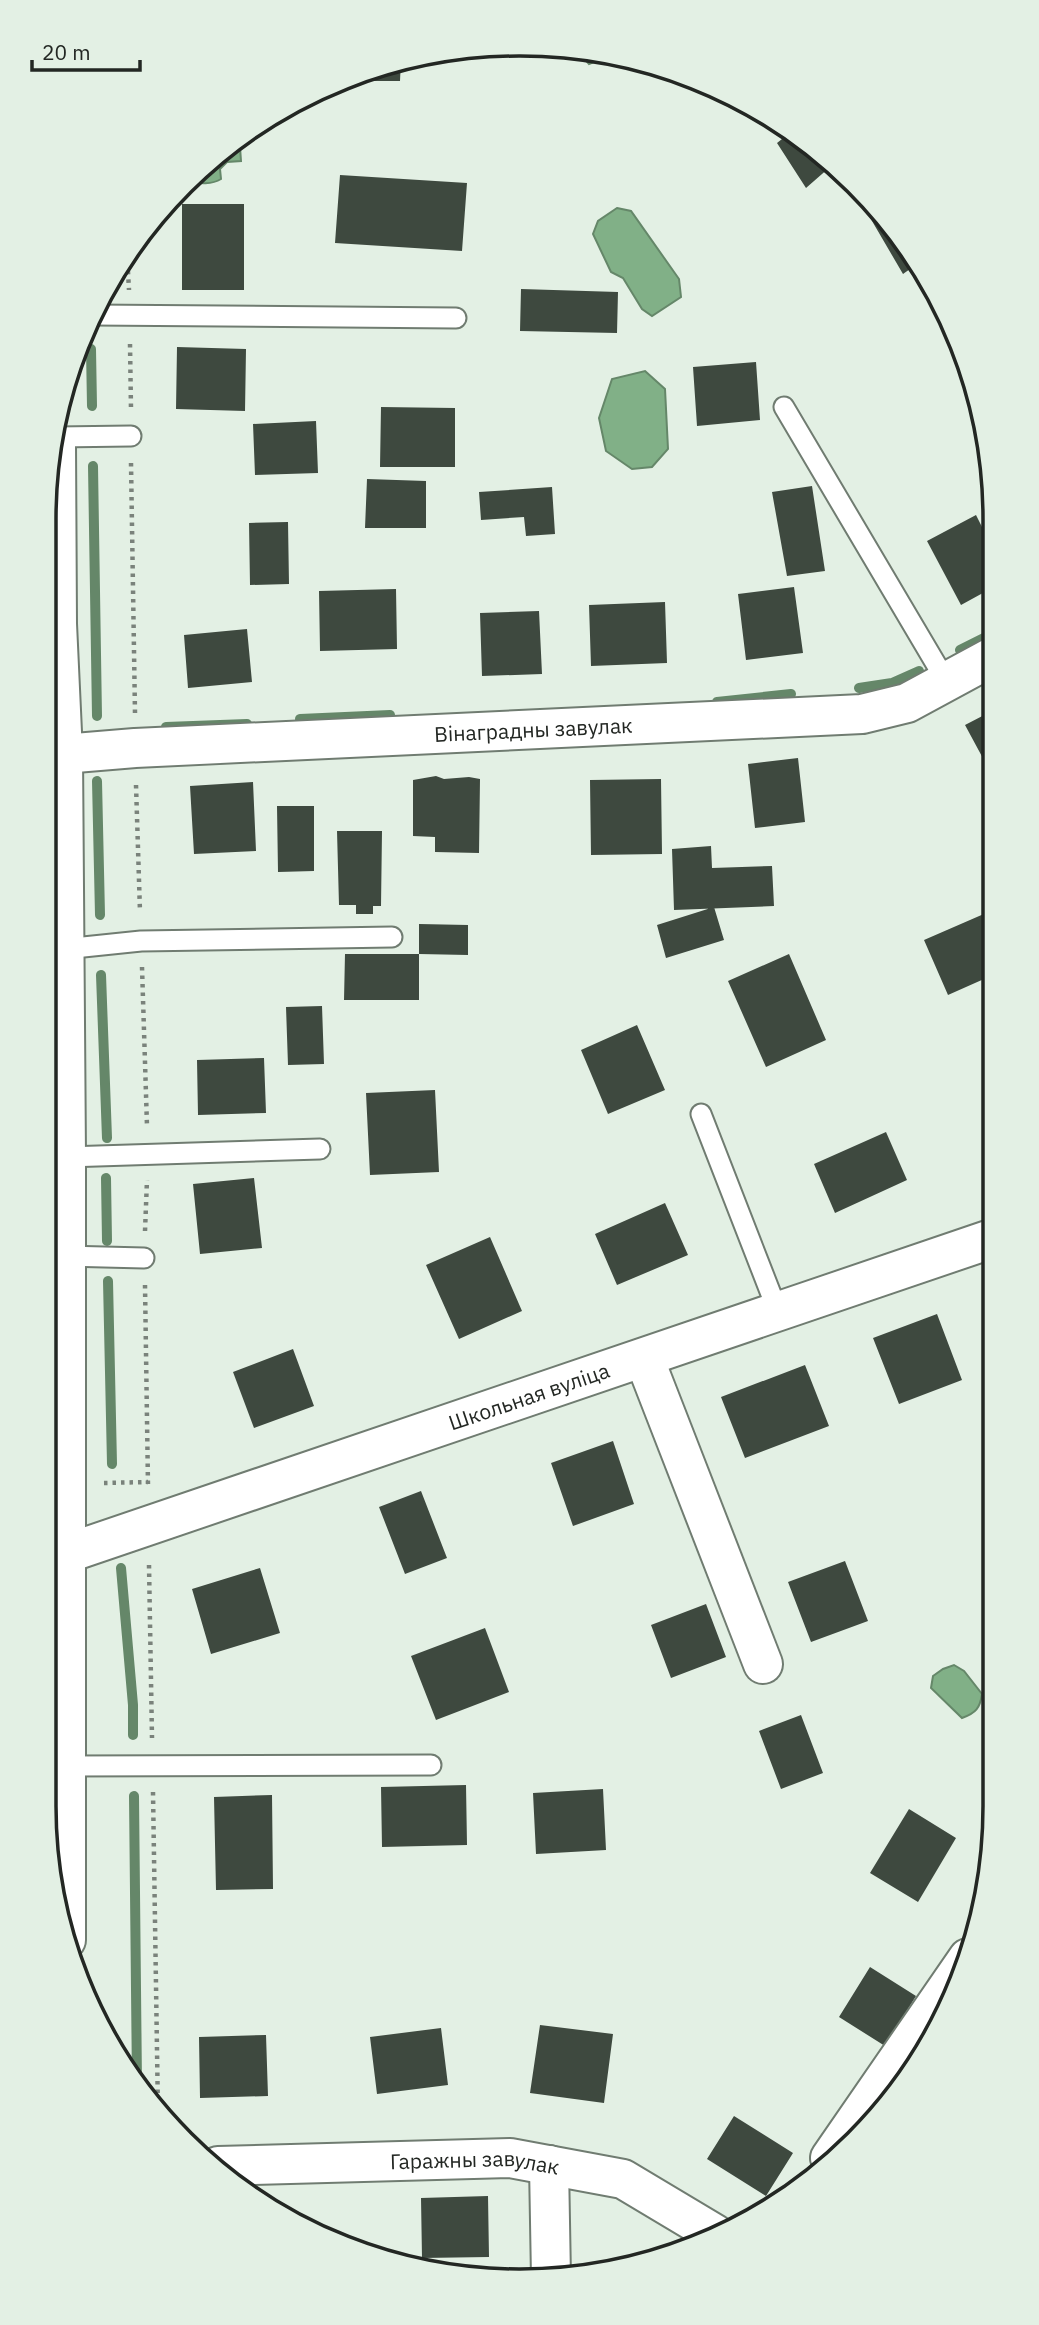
<svg xmlns="http://www.w3.org/2000/svg" width="1039" height="2325" viewBox="0 0 1039 2325" font-family="'IBM Plex Sans',sans-serif">
	<style>
		.water { fill: #81b087; stroke: #658769; stroke-width: 2 }
		.lines { fill: none; stroke-linecap: round; stroke-linejoin: round }
		.stream { stroke: #658769; stroke-width: 10 }
		.building { fill: #3e493f }
		.lane-casing { stroke: #707c71; stroke-width: 23 }
		.street-casing { stroke: #707c71; stroke-width: 42 }
		.path { stroke: #7a827b; stroke-width: 4.5; stroke-dasharray: 3.5 5; stroke-linecap: butt }
		.lane { stroke: #fff; stroke-width: 19 }
		.street { stroke: #fff; stroke-width: 38 }
		.labels { text-anchor: middle; dominant-baseline: central; stroke-width: 7; stroke-linejoin: round; paint-order: stroke }
		.street-label { font-size: 21px; fill: #232723; stroke: #e3f0e4 }
		.rim { fill: none; stroke: #232723; stroke-width: 3.5 }
	</style>
	<rect width="100%" height="100%" fill="#e3f0e4"/>
	<path class="water" d="M583,48L612,55L589,64L581,55Z
		M237,139L240,147L241,161L227,162L220,169L221,179C213,184 198,185 190,180L230,142Z
		M617,208L631,211L679,279L681,297L652,316L642,309L623,278L611,272L593,234L598,221Z
		M645,371L665,389L668,449L652,467L632,469L606,451L599,418L612,379Z
		M954,1665L964,1671L982,1694C980,1708 976,1713 962,1718L931,1688L933,1676L943,1669Z"/>
	<g class="lines">
		<path class="stream" d="M91,349L92,406
			M93,466L97,716
			M960,650L992,634
			M859,688L892,683L919,671
			M717,702L791,694
			M300,719L390,715
			M166,727L247,724
			M97,781L100,915
			M101,975L107,1138
			M106,1178L107,1241
			M108,1281L112,1464
			M121,1568L133,1705V1735
			M134,1796L137,2084"/>
	</g>
	<path class="building" d="M401,59L400,81H355V75Z
		M792,131L830,167L806,188L777,143Z
		M340,175L467,183L462,251L335,243Z
		M182,204H244V290H182Z
		M871,205L897,230L917,264L903,274L865,209Z
		M521,289L618,292L617,333L520,331Z
		M177,347L246,349L245,411L176,409Z
		M756,362L760,420L697,426L693,367Z
		M381,407L455,408V467H380Z
		M316,421L318,473L255,475L253,424Z
		M367,479L426,481V528H365Z
		M812,486L825,571L787,576L772,492Z
		M552,487L555,534L526,536L524,517L481,520L479,492Z
		M976,515L991,545L992,588L961,605L927,541Z
		M288,522L289,584L250,585L249,523Z
		M794,587L803,653L746,660L738,594Z
		M396,589L397,649L320,651L319,591Z
		M665,602L667,663L591,666L589,605Z
		M539,611L542,674L482,676L480,613Z
		M247,629L252,682L188,688L184,635Z
		M992,711V775L965,725Z
		M798,758L805,822L755,828L748,764Z
		M436,776L444,779L469,777L480,779L479,853L435,852V837L413,836V780Z
		M661,779L662,854L591,855L590,780Z
		M253,782L256,851L194,854L190,786Z
		M277,806H314V871L278,872Z
		M337,831H382L381,906H373V914H356V905H339Z
		M711,846L712,868L772,866L774,906L674,910L672,849Z
		M714,907L724,940L666,958L657,925Z
		M993,910V975L948,995L924,940Z
		M419,924L468,925V955L419,954Z
		M345,954H419V1000H344Z
		M789,954L826,1040L766,1067L728,981Z
		M322,1006L324,1064L288,1065L286,1007Z
		M637,1025L665,1090L608,1114L581,1050Z
		M264,1058L266,1113L198,1115L197,1060Z
		M993,1085V1111L984,1088Z
		M435,1090L439,1172L370,1175L366,1093Z
		M886,1132L907,1180L835,1213L814,1164Z
		M254,1178L262,1248L200,1254L193,1184Z
		M665,1203L688,1255L617,1285L595,1234Z
		M490,1237L522,1311L459,1339L426,1265Z
		M937,1314L962,1380L899,1404L873,1338Z
		M293,1349L314,1406L254,1428L233,1372Z
		M805,1365L829,1426L745,1458L721,1397Z
		M613,1441L634,1504L573,1526L551,1463Z
		M421,1491L447,1558L405,1574L379,1507Z
		M845,1561L868,1621L811,1642L788,1582Z
		M260,1568L280,1633L211,1654L192,1589Z
		M706,1604L726,1657L671,1678L651,1625Z
		M485,1628L509,1692L436,1720L411,1656Z
		M801,1715L823,1773L781,1789L759,1731Z
		M466,1785L467,1845L382,1847L381,1787Z
		M603,1789L606,1850L536,1854L533,1793Z
		M272,1795L273,1889L216,1890L214,1797Z
		M909,1809L956,1838L918,1902L870,1873Z
		M870,1967L916,1996L885,2046L839,2017Z
		M540,2025L613,2034L604,2103L530,2093Z
		M441,2028L448,2085L377,2094L370,2037Z
		M266,2035L268,2096L200,2098L199,2037Z
		M734,2116L793,2153L766,2196L707,2159Z
		M488,2196L489,2257L422,2258L421,2198Z"/>
	<g class="lines">
		<defs>
			<path id="lane" d="M92,315L456,318
				M784,407L946,681
				M57,437L131,436
				M64,949L141,941L392,937
				M701,1114L778,1312
				M66,1157L320,1149
				M64,1256L144,1258
				M67,1766L431,1765"/>
			<g id="street">
				<path d="M56,444L57,624L63,754L66,1157V1940"/>
				<path id="s1" d="M63,754L135,748L862,714L907,703L992,657"/>
				<path d="M644,1358L763,1664"/>
				<path id="s2" d="M65,1554L994,1238"/>
				<path d="M830,2158L968,1958"/>
				<path d="M549,2165L551,2278"/>
				<path id="s3" d="M218,2166L510,2158L623,2179L715,2234"/>
			</g>
		</defs>
		<use href="#lane" class="lane-casing"/>
		<use href="#street" class="street-casing"/>
		<path class="path" d="M127,254L129,290
			M130,344L131,409
			M131,463L135,713
			M136,785L140,912
			M142,967L147,1126
			M145,1231L147,1180
			M145,1285L148,1486
			M104,1483L148,1482
			M149,1565L152,1738
			M153,1792L158,2114"/>
		<use href="#lane" class="lane"/>
		<use href="#street" class="street"/>
	</g>
	<g class="labels">
		<g class="street-label">
			<text stroke="none"><textPath href="#s1" startOffset="471">Вінаградны завулак</textPath></text>
			<text stroke="none"><textPath href="#s2" startOffset="490">Школьная вуліца</textPath></text>
			<text stroke="none"><textPath href="#s3" startOffset="257">Гаражны завулак</textPath></text>
		</g>
	</g>
	<path d="M0 0H1039V2325H0ZM519 56H520A463 463 0 0 1 983 519V1806A463 463 0 0 1 520 2269H519A463 463 0 0 1 56 1806V519A463 463 0 0 1 519 56Z" fill="#e3f0e4" fill-rule="evenodd"/>
	<path class="rim" d="M519 56H520A463 463 0 0 1 983 519V1806A463 463 0 0 1 520 2269H519A463 463 0 0 1 56 1806V519A463 463 0 0 1 519 56Z"/>
	<path d="M32 60v10h108v-10" fill="none" stroke="#232723" stroke-width="3.5"/>
	<text x="42" y="60" font-size="21" fill="#232723" stroke="#e3f0e4" stroke-width="5" paint-order="stroke">20 m</text>
</svg>
